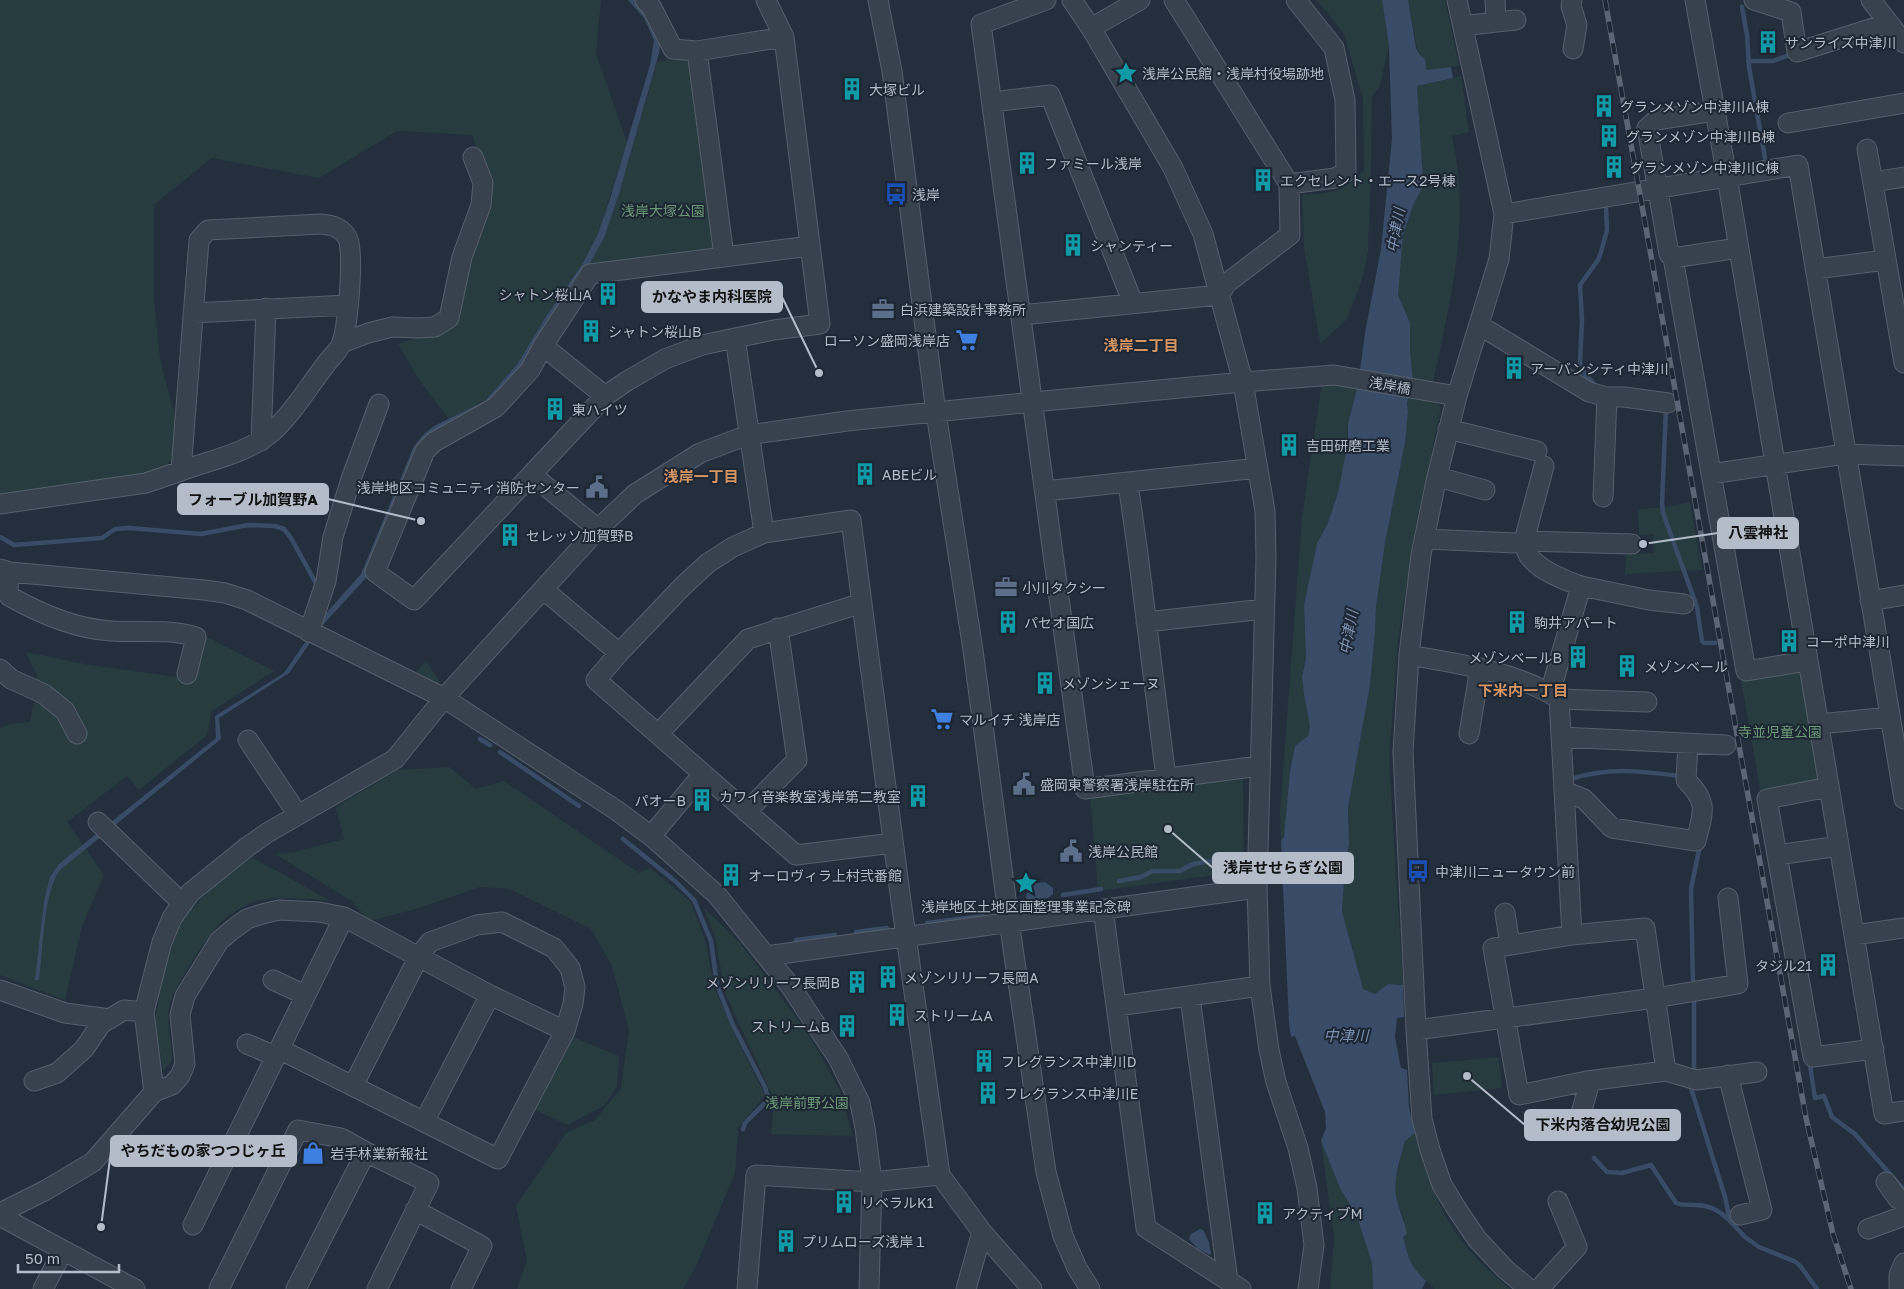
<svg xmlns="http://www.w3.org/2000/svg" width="1904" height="1289" viewBox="0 0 1904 1289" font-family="'Golos Text','Noto Sans JP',sans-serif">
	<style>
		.green { fill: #263c3f }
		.water { fill: #394c67 }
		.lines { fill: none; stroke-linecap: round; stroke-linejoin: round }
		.stream { stroke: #394c67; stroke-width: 4.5 }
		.minor-casing { stroke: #565f6c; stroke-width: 21 }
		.minor { stroke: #38414e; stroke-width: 19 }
		.rail-casing { stroke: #5a6575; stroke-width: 5.5 }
		.rail { stroke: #1d2633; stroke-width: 4; stroke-dasharray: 11; stroke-linecap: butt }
		.labels { text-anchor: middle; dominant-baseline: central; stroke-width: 4; stroke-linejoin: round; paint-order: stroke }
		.poi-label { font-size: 14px; fill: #b4bcc9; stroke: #1d2633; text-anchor: start }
		.park-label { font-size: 14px; fill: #6b9a76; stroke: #1d2633 }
		.street-label { font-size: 14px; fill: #b4bcc9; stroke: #1d2633 }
		.water-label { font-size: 15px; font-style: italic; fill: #7c92b1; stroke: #1d2633 }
		.neighbourhood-label { font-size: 15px; font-weight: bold; fill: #d59563; stroke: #1d2633 }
		.leader { fill: none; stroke: #b4bcc9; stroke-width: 2 }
		.callout-dot { fill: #b4bcc9; stroke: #1d2633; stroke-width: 2 }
		.callout { fill: #b4bcc9; stroke: #b4bcc9; stroke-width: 2 }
		.callout-label { font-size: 15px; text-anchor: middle; font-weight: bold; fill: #111 }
	</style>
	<rect width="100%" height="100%" fill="#242f3e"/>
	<path class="green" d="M0,0H601L596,54L627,142L598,234L583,263L547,315L518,363L485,401L449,419L420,381L398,344L453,326L492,186L472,135L397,131L319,178L211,158L154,205V298L160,359L180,436L171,461L152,474L0,499Z
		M1317,0H1382L1389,46L1380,86L1372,96L1371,176L1368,250L1363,277L1347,319L1320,344L1304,247L1302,195C1331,193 1344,193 1364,170L1363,99L1344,34Z
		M1408,0H1445L1459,66L1426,71L1417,48Z
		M684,58L692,65L716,243L713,250L588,267L604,238L619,194L657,62Z
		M1461,76L1469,132L1452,136C1454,148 1457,161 1458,174C1466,243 1446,320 1432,387L1413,382L1410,349V323L1400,300L1397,289L1403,235L1414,203L1422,189L1423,182L1417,86Z
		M1322,382L1358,385C1354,403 1345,421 1348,441L1338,493L1327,525L1317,543L1304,605L1306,659L1302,677L1304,695L1310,726L1308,736L1295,746L1290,771L1284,837L1281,841L1280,812L1302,517Z
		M1410,393C1423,395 1435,396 1441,408L1415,530L1398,640L1389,759L1403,985L1388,984L1375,994L1363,989L1342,911L1345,869L1349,844L1348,808L1370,685L1375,633L1376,607L1385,543L1405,443L1408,412L1407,403Z
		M1690,502L1702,570L1625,574L1626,549H1637V554L1654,553L1653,534L1639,535L1638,509L1669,507Z
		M205,636L274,671L212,711L207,735L139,790L127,776L67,822L104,875L82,926L65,1000L0,975V729L9,724L30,722L34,703L37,676L26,652L89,665L192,679Z
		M426,661L442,685L440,686L415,673Z
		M1801,671L1820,783L1761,794L1741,680Z
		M449,767L476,789L504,781L639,873L650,868L691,902L706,943L714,987L737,1039L765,1095L738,1128L735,1173L696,1266L683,1289H517L527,1261L516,1206L566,1133L595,1120L621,1088L629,1030L612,966L591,929L510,889L480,887L416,909L369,921L352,901L275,854L294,852L344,839L336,807L397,770Z
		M1243,774L1244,864L1237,872L1098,891L1090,794Z
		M253,858L331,901C308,899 275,895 254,902C243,906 230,914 221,922C208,935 175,985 170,1003C165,1019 171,1040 172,1056L171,1062L163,1070L155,1020L164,972L177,930L188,913L215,885L234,868Z
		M704,908L740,943L802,1025L819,1052L840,1091L853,1136L771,1134L774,1099L726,995L714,934Z
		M573,1037L619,1056L617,1087L604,1106L567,1125L534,1109Z
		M1499,1057L1502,1088L1434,1095L1432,1063Z
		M1415,1133C1423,1156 1428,1181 1439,1203C1454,1237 1481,1266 1510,1289H1435L1412,1268L1403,1237L1404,1218L1397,1203L1395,1182L1405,1141Z
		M1321,1141L1340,1188L1357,1217L1372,1263L1373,1289H1330L1334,1239Z"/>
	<path class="water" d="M628,0H636L648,14L661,38L659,53L619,194L604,238L588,267L523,367L489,406L419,449L366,578L321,627L289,673L219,718L221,739L60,870C43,892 43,952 39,980H35L44,901L50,877L60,863L216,738L215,716L284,673L321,619L361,574L414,446L425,433L434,426L485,401L518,363L547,315L583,263L598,234L610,199L650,65L654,40L644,18Z
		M1382,0H1408L1416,48L1420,55L1425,59L1426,70L1451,67L1453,78L1417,86L1423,181L1422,189L1414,203L1403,235L1398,295L1410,323V349L1413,382L1407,403L1408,412L1405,443L1385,543L1376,607L1375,633L1370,685L1348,808L1349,844L1345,869L1342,911L1363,989L1375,994L1388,984L1403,985L1404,1017L1397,1018L1395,1037L1401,1068L1407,1070L1409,1108L1415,1133L1405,1141C1400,1161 1391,1183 1398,1204C1401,1215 1405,1222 1407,1234L1403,1237C1410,1261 1408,1263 1426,1281L1422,1289H1373L1372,1263L1357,1217L1340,1188L1321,1141L1326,1128L1325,1112L1295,1036L1291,1037L1289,1024L1281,841L1284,837L1290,771L1295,746L1308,736L1310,726L1304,695L1302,677L1306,659L1304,605L1317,543L1327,525L1338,493L1348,441V423L1358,385L1365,333L1381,249L1392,139L1389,46Z
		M1045,882L1053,888V894L1048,898L1027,900L1026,896L1031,884Z
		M1200,1229L1203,1230L1209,1242L1211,1254L1210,1255L1197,1248L1189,1239L1191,1234Z"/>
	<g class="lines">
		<path class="stream" d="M1742,7L1747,35L1749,67L1765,158
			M1748,61H1773L1790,55
			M1597,387L1585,374L1580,363L1582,320L1580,285L1598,260L1601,252L1607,230L1606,208
			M1666,408L1662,503L1663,513L1697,607L1702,641L1704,643H1715
			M0,537L14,545L102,538L115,529L129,528L201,534L248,525L275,526L284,529L291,538L318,587
			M480,739L490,745
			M500,752L579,806
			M1571,779C1609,767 1641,771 1679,776
			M623,839L675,881L694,900L711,941L717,985L733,1025L765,1087L768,1098L766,1102L745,1123L743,1129
			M1119,881L1141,877L1153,871H1180L1193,864L1231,858L1242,870
			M1063,895L1101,889
			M927,923L983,916
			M856,932L887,928
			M796,940L835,935
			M1693,985L1691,889L1699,850
			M1810,1065L1815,1098L1824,1096L1832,1117L1855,1134L1904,1190
			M1694,1072V998
			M1690,1085L1725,1197L1730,1221L1745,1237L1759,1247L1796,1262L1801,1267L1817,1289
			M1594,1158L1607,1172L1622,1173L1651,1165L1676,1203C1683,1206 1689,1204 1696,1205C1709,1205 1720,1211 1729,1220"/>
		<defs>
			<path id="minor" d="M645,0L652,8L673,49L697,51L784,37
				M766,0L784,37L820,324L774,330L702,345L665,359L627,381L605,396L414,600L375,572L425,451L434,442L496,407L530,370L543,346L590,274L810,246
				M878,0L892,71L936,413L973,650L1009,921L1046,1172L1063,1236L1077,1268L1090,1289
				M1046,0L981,24L1085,789L1259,766
				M1072,0L1091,28L1173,168L1203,234L1243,382L1265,511L1266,558L1257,888L1260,986L1269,1050L1276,1082L1298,1148L1307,1188L1314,1245L1308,1289
				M1457,0L1504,214L1499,259L1457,396L1436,481L1421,555L1409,655L1403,752L1416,1030L1422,1119L1430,1150L1442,1185L1458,1211L1477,1239L1505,1269L1529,1289
				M1572,0L1571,6L1577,25L1573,49
				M1695,0L1727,177L1884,1114L1904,1111
				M1754,0L1791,12L1797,52L1889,23
				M1871,0L1904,43
				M1496,22L1516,20
				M1471,25L1496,22L1495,0
				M1091,28L1140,0
				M697,51L724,256
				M992,102L1050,95L1133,303
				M1714,111L1656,120L1647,128L1669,254L1673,258L1746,671L1807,661
				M1788,123L1904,103
				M1867,149L1904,363
				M1873,182L1904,177
				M1289,184L1335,178L1346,172L1345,100L1334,48L1296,0
				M1504,214L1798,165L1904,799
				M321,224C331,225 341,227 347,237C355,249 348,327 342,342C340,350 331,357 326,364C309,386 293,413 272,432C248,453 211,460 181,471L199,240L208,230Z
				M1673,258L1738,248
				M1815,269L1886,260
				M193,313L348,305
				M1021,315L1219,295L1227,283L1290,235L1289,184L1174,0
				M1479,325L1589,392L1607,397H1624L1668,403
				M735,338L764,533
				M342,343L368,333L392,327L418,328L435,327L449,318L462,257L481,205L483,183L473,157
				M543,346L605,396
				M1448,429L1537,451
				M261,441L266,308
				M1544,466L1524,541C1525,546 1526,552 1529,556C1540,571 1564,580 1581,586L1550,693
				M1711,474L1845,454L1904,456
				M532,475L598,529
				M1438,477L1485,490
				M1128,483L1138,554L1166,778
				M1045,491L1258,468
				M1603,497L1607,397
				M0,504L146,483L181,471
				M1424,539L1516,543L1524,541L1632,544
				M0,569L10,572L204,590L225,593L247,600L444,698L616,810L651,836L717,895L791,987L838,1058L860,1103L865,1128L872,1182L869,1289
				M10,572L8,585L9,596C39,613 76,629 111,631C140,633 168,628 196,637L187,674
				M1581,586L1649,600L1684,604
				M544,590L619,653
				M1870,601L1904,595
				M1146,622L1264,609
				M309,632L326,581L333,537L351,479L379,404
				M1409,655C1460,664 1515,671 1559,699L1647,702
				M0,669L11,679L44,694L65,711L77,734
				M1559,699L1572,935
				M1819,724L1890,717
				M658,734L748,639L862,603
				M1469,734L1480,668
				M1561,737L1726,745
				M248,740L298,815
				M1829,787L1767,799L1813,1057L1874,1049
				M1564,791L1584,799L1612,828L1696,841C1703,812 1709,803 1686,780L1688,744
				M746,812L797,760L778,628
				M98,822L182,903
				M651,836L703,774
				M893,843L796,855L596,680L619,653L683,586L708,563L733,547L764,533L851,520L901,901L940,1175L982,1232L1032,1289
				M1777,855L1839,846
				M1103,909L1146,1228L1241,1289
				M1505,913L1510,945
				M1854,935L1904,928
				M766,956L1257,888
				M273,980L305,995
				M0,990L65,1013L110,1019
				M1190,997L1228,1281
				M1117,1006L1260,986
				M1416,1030L1655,998L1738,984L1728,898
				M247,1044L275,1056
				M279,1049L498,1159L565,1031L573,1004L575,987L570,968L554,948L502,922L477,925L430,942L419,956L353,1086
				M1666,1071L1645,928L1572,935L1493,948L1519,1095L1587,1081L1666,1071L1696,1080L1757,1072
				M1728,1075L1762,1210L1740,1215
				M34,1081L57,1073L84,1049L101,1024L124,1010L144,1012
				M154,1092L144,1012L162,942L172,918L190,893L247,847L267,833L395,759L444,698L598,529L635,494L700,453L748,435L847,421L1033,402L1243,382L1334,375L1457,396
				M1581,1113L1588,1089L1587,1081
				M424,1122L490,995
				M1886,1182L1898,1199L1904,1200
				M415,1210L482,1246L461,1289
				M0,1213L46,1190L93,1162L154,1092L172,1085L180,1076L185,1064L180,1015L185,996L219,941L232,930L247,919L262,914L279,910L319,912L344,917L490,995L565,1031
				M0,1216L135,1289
				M193,1225L344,917
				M1868,1229L1904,1216
				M43,1289L63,1251
				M219,1289L298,1130L341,1138L366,1152L429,1183L377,1289
				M296,1289L366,1152
				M747,1289L756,1175L872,1182L940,1175
				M966,1289L982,1232
				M1539,1289L1577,1247L1558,1201
				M1899,1289V1275L1904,1263"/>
		</defs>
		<use href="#minor" class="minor-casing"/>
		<use href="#minor" class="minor"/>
		<defs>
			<path id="rail" d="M1605,0L1806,1118L1833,1234L1851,1289"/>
		</defs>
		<use href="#rail" class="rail-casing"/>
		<use href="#rail" class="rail"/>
	</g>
	<defs>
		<symbol id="building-bare" viewBox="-9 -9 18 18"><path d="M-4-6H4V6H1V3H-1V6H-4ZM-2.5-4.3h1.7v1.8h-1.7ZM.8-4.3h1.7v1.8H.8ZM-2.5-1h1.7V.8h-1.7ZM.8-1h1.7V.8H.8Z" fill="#0f9aa8" stroke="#1d2633" stroke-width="2.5" paint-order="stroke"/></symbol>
		<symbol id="sight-bare" viewBox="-9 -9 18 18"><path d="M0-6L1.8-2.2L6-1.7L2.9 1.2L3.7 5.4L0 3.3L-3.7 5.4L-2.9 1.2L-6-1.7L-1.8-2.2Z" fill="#0f9aa8" stroke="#1d2633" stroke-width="2.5" paint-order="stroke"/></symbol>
		<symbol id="bus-bare" viewBox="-9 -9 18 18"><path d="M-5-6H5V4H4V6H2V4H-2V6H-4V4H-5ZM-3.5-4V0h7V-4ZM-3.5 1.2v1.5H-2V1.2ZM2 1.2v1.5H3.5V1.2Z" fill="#1a4fb4" stroke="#1d2633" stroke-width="2.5" paint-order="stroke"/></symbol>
		<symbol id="office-bare" viewBox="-9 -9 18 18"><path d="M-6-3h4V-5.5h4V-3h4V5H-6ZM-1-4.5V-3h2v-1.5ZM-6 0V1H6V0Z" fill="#5c6f8a" stroke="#1d2633" stroke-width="2.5" paint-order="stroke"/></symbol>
		<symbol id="supermarket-bare" viewBox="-9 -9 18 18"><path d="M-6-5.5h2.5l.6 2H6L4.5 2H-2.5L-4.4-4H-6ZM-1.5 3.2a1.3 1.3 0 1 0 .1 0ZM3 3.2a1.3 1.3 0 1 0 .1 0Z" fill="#3f7fe0" stroke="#1d2633" stroke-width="2.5" paint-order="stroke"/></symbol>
		<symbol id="civic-bare" viewBox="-9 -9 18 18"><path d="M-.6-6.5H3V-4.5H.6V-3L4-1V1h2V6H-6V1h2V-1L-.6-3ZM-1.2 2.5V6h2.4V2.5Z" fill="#5c6f8a" stroke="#1d2633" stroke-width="2.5" paint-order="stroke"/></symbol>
		<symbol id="shop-bare" viewBox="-9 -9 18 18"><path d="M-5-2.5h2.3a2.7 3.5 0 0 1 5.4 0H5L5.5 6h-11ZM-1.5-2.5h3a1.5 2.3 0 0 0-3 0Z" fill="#3f7fe0" stroke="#1d2633" stroke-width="2.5" paint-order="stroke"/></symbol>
	</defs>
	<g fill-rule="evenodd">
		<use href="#building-bare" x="1752" y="26" width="32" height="32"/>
		<use href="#sight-bare" x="1110" y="57" width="32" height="32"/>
		<use href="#building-bare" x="836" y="73" width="32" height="32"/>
		<use href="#building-bare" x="1588" y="90" width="32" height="32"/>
		<use href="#building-bare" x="1593" y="120" width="32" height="32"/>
		<use href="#building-bare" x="1011" y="147" width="32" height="32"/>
		<use href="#building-bare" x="1598" y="151" width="32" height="32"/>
		<use href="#building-bare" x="1247" y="164" width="32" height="32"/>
		<use href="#bus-bare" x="880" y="178" width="32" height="32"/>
		<use href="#building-bare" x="1057" y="229" width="32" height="32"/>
		<use href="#building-bare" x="592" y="278" width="32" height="32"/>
		<use href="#office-bare" x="867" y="293" width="32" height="32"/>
		<use href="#building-bare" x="575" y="315" width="32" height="32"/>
		<use href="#supermarket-bare" x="951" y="324" width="32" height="32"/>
		<use href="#building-bare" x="1498" y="352" width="32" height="32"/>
		<use href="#building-bare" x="539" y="393" width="32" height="32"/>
		<use href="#building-bare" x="1273" y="429" width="32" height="32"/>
		<use href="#building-bare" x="849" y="458" width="32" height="32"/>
		<use href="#civic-bare" x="581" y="471" width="32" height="32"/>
		<use href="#building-bare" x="494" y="519" width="32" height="32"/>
		<use href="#office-bare" x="990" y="571" width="32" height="32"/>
		<use href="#building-bare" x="992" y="606" width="32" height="32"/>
		<use href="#building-bare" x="1501" y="606" width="32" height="32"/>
		<use href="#building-bare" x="1773" y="625" width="32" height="32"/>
		<use href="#building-bare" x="1562" y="641" width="32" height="32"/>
		<use href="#building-bare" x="1611" y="650" width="32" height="32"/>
		<use href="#building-bare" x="1029" y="667" width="32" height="32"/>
		<use href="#supermarket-bare" x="926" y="703" width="32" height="32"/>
		<use href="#civic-bare" x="1008" y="768" width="32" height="32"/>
		<use href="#building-bare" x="902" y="780" width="32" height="32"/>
		<use href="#building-bare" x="686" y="784" width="32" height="32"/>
		<use href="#civic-bare" x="1055" y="835" width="32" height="32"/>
		<use href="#bus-bare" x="1402" y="855" width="32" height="32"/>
		<use href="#building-bare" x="715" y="859" width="32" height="32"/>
		<use href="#sight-bare" x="1010" y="867" width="32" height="32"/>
		<use href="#building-bare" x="1812" y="949" width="32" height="32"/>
		<use href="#building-bare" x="872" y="961" width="32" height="32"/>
		<use href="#building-bare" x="841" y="966" width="32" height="32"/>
		<use href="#building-bare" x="881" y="999" width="32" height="32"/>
		<use href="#building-bare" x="831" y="1010" width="32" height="32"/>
		<use href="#building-bare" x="968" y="1045" width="32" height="32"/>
		<use href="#building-bare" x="972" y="1077" width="32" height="32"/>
		<use href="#shop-bare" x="297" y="1137" width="32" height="32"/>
		<use href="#building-bare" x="828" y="1186" width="32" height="32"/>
		<use href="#building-bare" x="1249" y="1197" width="32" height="32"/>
		<use href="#building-bare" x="770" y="1225" width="32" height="32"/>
	</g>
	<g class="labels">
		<g class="poi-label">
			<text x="1785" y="42">サンライズ中津川</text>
			<text x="1142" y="73">浅岸公民館・浅岸村役場跡地</text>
			<text x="869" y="89">大塚ビル</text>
			<text x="1620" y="106">グランメゾン中津川A棟</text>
			<text x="1626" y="136">グランメゾン中津川B棟</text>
			<text x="1044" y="163">ファミール浅岸</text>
			<text x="1630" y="167">グランメゾン中津川C棟</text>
			<text x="1280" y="180">エクセレント・エース2号棟</text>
			<text x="912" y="194">浅岸</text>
			<text x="1090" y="245">シャンティー</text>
			<text x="592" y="294" text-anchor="end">シャトン桜山A</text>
			<text x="900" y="309">白浜建築設計事務所</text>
			<text x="608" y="331">シャトン桜山B</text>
			<text x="950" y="340" text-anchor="end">ローソン盛岡浅岸店</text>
			<text x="1530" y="368">アーバンシティ中津川</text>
			<text x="572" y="409">東ハイツ</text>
			<text x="1306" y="445">吉田研磨工業</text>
			<text x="882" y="474">ABEビル</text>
			<text x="580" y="487" text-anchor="end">浅岸地区コミュニティ消防センター</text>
			<text x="526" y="535">セレッソ加賀野B</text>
			<text x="1022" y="587">小川タクシー</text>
			<text x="1024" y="622">パセオ国広</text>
			<text x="1534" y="622">駒井アパート</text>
			<text x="1806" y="641">コーポ中津川</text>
			<text x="1562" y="657" text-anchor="end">メゾンベールB</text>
			<text x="1644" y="666">メゾンベール</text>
			<text x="1062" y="683">メゾンシェーヌ</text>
			<text x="959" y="719">マルイチ 浅岸店</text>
			<text x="1040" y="784">盛岡東警察署浅岸駐在所</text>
			<text x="901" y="796" text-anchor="end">カワイ音楽教室浅岸第二教室</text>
			<text x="686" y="800" text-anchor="end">パオーB</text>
			<text x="1088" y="851">浅岸公民館</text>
			<text x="1435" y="871">中津川ニュータウン前</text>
			<text x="748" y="875">オーロヴィラ上村弐番館</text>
			<text x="1026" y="906" text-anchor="middle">浅岸地区土地区画整理事業記念碑</text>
			<text x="1812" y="965" text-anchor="end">タジル21</text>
			<text x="904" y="977">メゾンリリーフ長岡A</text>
			<text x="840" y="982" text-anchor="end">メゾンリリーフ長岡B</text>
			<text x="914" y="1015">ストリームA</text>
			<text x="830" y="1026" text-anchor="end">ストリームB</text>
			<text x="1001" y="1061">フレグランス中津川D</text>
			<text x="1004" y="1093">フレグランス中津川E</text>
			<text x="330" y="1153">岩手林業新報社</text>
			<text x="861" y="1202">リベラルK1</text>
			<text x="1282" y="1213">アクティブM</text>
			<text x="802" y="1241">プリムローズ浅岸１</text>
		</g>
		<g class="park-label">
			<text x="663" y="210">浅岸大塚公園</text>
			<text x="1780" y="731">寺並児童公園</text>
			<text x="807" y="1102">浅岸前野公園</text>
		</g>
		<g class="street-label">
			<text transform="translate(1390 385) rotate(10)">浅岸橋</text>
		</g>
		<g class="water-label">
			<text transform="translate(1395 230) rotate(-80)">中津川</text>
			<text transform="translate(1348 632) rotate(-80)">中津川</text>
			<text x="1346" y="1035">中津川</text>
		</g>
		<g class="neighbourhood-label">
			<text x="1141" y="345">浅岸二丁目</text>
			<text x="701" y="476">浅岸一丁目</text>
			<text x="1523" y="690">下米内一丁目</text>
		</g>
	</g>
	<path class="leader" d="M819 373L782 297M421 521L328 499M1643 544L1718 533M1168 829L1213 868M1467 1076L1525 1125M101 1227L111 1151"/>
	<g class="callout-dot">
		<circle cx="819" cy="373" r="5"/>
		<circle cx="421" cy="521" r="5"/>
		<circle cx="1643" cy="544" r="5"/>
		<circle cx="1168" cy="829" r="5"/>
		<circle cx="1467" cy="1076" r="5"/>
		<circle cx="101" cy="1227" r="5"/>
	</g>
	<g class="callout">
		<rect x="642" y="282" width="140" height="30" rx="5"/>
		<rect x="178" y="484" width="150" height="30" rx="5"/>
		<rect x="1718" y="518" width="80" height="30" rx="5"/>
		<rect x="1213" y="853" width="140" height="30" rx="5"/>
		<rect x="1525" y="1110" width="155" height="30" rx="5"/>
		<rect x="111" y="1136" width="185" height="30" rx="5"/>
	</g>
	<g class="callout-label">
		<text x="712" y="302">かなやま内科医院</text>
		<text x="253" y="505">フォーブル加賀野A</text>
		<text x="1758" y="538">八雲神社</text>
		<text x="1283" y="873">浅岸せせらぎ公園</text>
		<text x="1603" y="1130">下米内落合幼児公園</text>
		<text x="203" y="1156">やちだもの家つつじヶ丘</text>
	</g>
	<path d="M18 1264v8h101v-8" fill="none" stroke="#b4bcc9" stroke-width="2.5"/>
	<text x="25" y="1264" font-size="15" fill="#b4bcc9" stroke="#1d2633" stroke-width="4" paint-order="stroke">50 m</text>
</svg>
